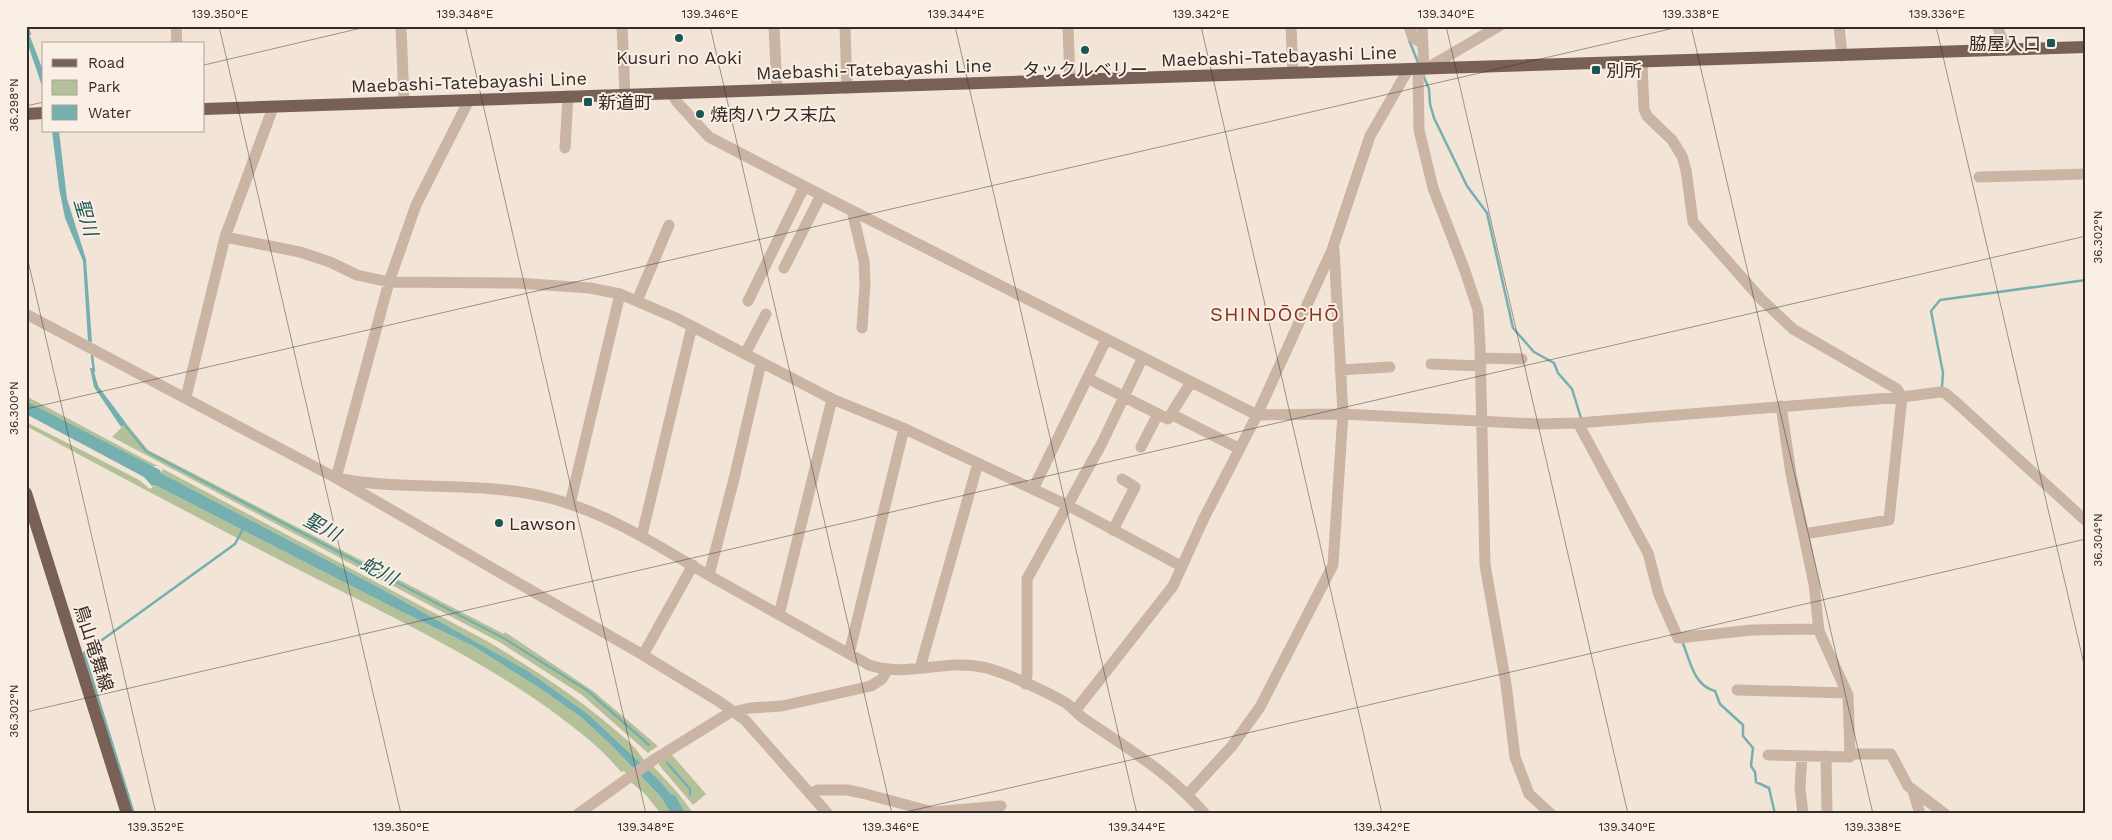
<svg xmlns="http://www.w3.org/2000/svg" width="2112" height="840" viewBox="0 0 2112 840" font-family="'Work Sans','Noto Sans JP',sans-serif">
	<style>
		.green { fill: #b4c198 }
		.water { fill: #76afb0 }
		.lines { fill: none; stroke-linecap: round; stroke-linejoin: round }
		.stream { stroke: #76afb0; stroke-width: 2.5 }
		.minor { stroke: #cab4a4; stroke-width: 11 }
		.major { stroke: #786056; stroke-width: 12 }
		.ticks { fill: none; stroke: #352a26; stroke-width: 1; stroke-opacity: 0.45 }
		.poi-dot { fill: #1a5557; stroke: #faefe4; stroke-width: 2 }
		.labels { text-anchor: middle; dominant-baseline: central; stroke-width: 4; stroke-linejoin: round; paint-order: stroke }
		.poi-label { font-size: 18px; fill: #352a26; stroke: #faefe4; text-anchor: start }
		.street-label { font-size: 18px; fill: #352a26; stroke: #faefe4 }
		.water-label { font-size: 19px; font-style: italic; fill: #1a5557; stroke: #faefe4 }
		.quarter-label { font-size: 20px; letter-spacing: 1px; fill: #86321c; stroke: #faefe4 }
		.neatline { fill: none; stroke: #352a26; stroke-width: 2 }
		.ticks-label { font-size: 12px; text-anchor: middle; fill: #352a26 }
	</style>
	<rect width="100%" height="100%" fill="#f2e5d8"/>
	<path class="green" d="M26,396L144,459L158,466H151L26,401Z
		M26,422L91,455L139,480L150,489L155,485L398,610L473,646L541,689L582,718L611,745L661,797L671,814H661L646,795L631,782L633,780L624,771L621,772C602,749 580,732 556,714C482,660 399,620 317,579C219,529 122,478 26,426Z
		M126,423L148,450L504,634L505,632L593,691L658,746L648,753L582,695L501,643L112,437Z
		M163,469L487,641C537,671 585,702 628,741C638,750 642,759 651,767L653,766L678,793L694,814H686L675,795L671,794L660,781L588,714L528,671L380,588L161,473Z
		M672,755L706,794L693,805L659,765V761Z"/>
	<path class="water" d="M26,26L44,73V92L26,39Z
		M52,131H59L67,199L86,259L92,342L88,341L83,261L65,218L59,188Z
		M90,368H93L98,386L126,423L121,427L94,387Z
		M26,401L160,470L161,473L380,588L528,671L588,714L660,781L671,794L675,795L686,814H671L661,797L611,745L582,718L541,689L473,646L398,610L155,485L152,486L144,477L26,414Z"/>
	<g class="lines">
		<path class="stream" d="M27,26L30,34
			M1409,40L1419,65
			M1423,75L1429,89L1430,104L1434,118L1467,186L1487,213L1513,328L1534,352L1554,363L1558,373L1572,389L1581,418
			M92,356L94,371
			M1942,387L1943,373L1931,311L1940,300L2086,280
			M123,423L146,451L153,455L505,639L588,691L649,745
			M1682,641C1690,660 1693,685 1715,691L1720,704L1743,725V736L1753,748L1751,766L1755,772L1756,782L1769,788L1775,814
			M667,763L690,789V795
			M134,814L84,653L235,544L244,527"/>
		<path class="minor" d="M176,26L177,44
			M401,26L404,102
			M622,26L625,95
			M774,26L777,90
			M845,26L847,88
			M1068,26L1070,80
			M1291,26L1293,73
			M1409,26L1413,38L1422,43
			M1422,26L1424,70L1499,26
			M1839,26L1842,56
			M1997,26L2007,50
			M1642,63L1644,109L1647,116L1672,140L1682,156L1686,170L1693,222L1761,299L1793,329L1897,389L1902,397L1889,520L1804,534
			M1418,70L1419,130L1433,188L1464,268L1478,310L1480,345L1485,565L1506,684L1515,757L1529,794L1551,814
			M672,93L677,102L709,137L821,195L1257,415L1343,414L1538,424L1578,423L1902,397L1940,392L1945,393L1959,405L2086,521
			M469,100L416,205L389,282L336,478C407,492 480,480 550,498C610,514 658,546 710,576C763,606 816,635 869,665C906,678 945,659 982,667C1001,670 1049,693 1066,703C1073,708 1079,716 1086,720C1130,750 1170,773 1205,814
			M565,148L568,96
			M1979,177L2086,174
			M852,211L864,261L865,284L862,328
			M225,237L300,252L330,262L357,275L389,282L516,283L590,288L620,294L676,318L832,399L901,427L1069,506L1181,566
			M784,268L821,195
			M637,301L669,225
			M748,301L804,187
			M26,314L336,478L643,655L720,702L745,720L828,814
			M745,354L766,314
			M1480,358L1522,359
			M1431,364L1481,366
			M1340,370L1390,367
			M1087,378L1168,419L1191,382
			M186,397L225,237L271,113L272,106
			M1781,406L1791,474L1814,584L1819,631L1848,695L1850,754H1891L1908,786L1945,814
			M1171,414L1238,448
			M1578,423L1648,553L1659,595L1678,638L1752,630L1819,629
			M1141,447L1158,414
			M1033,489L1106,340
			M570,504L620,294
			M1113,530L1135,487L1122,479
			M642,535L692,326
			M709,575L734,479L761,363
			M779,615L832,399
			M849,654L904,428
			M643,655L693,565
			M920,668L978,463
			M1025,684L1027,676V579L1102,443L1142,359
			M1737,690L1847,693
			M1075,711L1173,586L1204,518L1257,415L1332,250L1370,136L1408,70
			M1768,755L1850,757V754
			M1802,756L1800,788L1803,814
			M1826,756L1827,814
			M1913,791L1920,814
			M810,794L818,790H847L862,793L933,812L1001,806
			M1188,794L1232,746L1260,707L1333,565L1343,414L1334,249
			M578,814L652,761L729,713L750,708L782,706L871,686L882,679L887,670"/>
		<path class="major" d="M204,109C831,84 1459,71 2086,47
			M26,114L44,113
			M26,493L127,814"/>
	</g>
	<path class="ticks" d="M219,26L401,814M465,26L646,814M710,26L892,814M955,26L1137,814M1201,26L1382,814M1446,26L1628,814M1691,26L1873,814M1936,26L2086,673M204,65L370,26M26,106L44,102M26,252L156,814M26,409L1683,26M26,712L2086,236M897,814L2086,539"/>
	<g class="poi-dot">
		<circle cx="679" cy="38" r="5"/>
		<rect x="2046" y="38" width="10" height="10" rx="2.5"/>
		<circle cx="1085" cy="50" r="5"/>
		<rect x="1591" y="65" width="10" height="10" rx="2.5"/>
		<rect x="583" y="97" width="10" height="10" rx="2.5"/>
		<circle cx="700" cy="114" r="5"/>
		<circle cx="499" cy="523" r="5"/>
	</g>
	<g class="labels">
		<g class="poi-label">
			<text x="2041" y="43" text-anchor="end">脇屋入口</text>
			<text x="679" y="57" text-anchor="middle">Kusuri no Aoki</text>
			<text x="1085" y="69" text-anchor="middle">タックルベリー</text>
			<text x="1606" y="70">別所</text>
			<text x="598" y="102">新道町</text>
			<text x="710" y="114">焼肉ハウス末広</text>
			<text x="509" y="523">Lawson</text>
		</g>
		<g class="street-label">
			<text transform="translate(1279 56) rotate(-2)">Maebashi-Tatebayashi Line</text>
			<text transform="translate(874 69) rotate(-2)">Maebashi-Tatebayashi Line</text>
			<text transform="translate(469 82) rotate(-2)">Maebashi-Tatebayashi Line</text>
			<text transform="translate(94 648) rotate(72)">鳥山竜舞線</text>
		</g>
		<g class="water-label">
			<text transform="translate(86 217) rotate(73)">聖川</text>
			<text transform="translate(322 527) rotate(28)">聖川</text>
			<text transform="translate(379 571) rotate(28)">蛇川</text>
		</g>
		<g class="quarter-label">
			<text x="1275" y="314">SHINDŌCHŌ</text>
		</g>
	</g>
	<rect width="2112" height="840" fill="none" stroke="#faefe4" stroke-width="55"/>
	<rect x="42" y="42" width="162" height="90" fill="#faefe4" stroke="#aba098"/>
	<rect x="52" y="59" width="25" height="8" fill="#786056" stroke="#aba098"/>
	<text x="88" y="68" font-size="15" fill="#352a26">Road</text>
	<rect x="52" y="80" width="25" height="15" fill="#b4c198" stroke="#aba098"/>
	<text x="88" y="92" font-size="15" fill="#352a26">Park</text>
	<rect x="52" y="105" width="25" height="15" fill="#76afb0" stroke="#aba098"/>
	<text x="88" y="118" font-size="15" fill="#352a26">Water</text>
	<rect x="28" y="28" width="2056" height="784" class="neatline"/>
	<g class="ticks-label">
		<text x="220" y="18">139.350°E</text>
		<text x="465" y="18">139.348°E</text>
		<text x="710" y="18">139.346°E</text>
		<text x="956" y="18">139.344°E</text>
		<text x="1201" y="18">139.342°E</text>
		<text x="1446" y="18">139.340°E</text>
		<text x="1691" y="18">139.338°E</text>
		<text x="1937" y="18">139.336°E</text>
		<text transform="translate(14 105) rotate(-90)" y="4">36.298°N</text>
		<text transform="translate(2098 237) rotate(-90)" y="4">36.302°N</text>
		<text transform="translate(14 408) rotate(-90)" y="4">36.300°N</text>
		<text transform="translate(2098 540) rotate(-90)" y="4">36.304°N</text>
		<text transform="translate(14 711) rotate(-90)" y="4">36.302°N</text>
		<text x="156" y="831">139.352°E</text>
		<text x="401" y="831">139.350°E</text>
		<text x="646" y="831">139.348°E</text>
		<text x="891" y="831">139.346°E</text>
		<text x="1137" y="831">139.344°E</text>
		<text x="1382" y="831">139.342°E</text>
		<text x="1627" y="831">139.340°E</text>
		<text x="1873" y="831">139.338°E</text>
	</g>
</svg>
